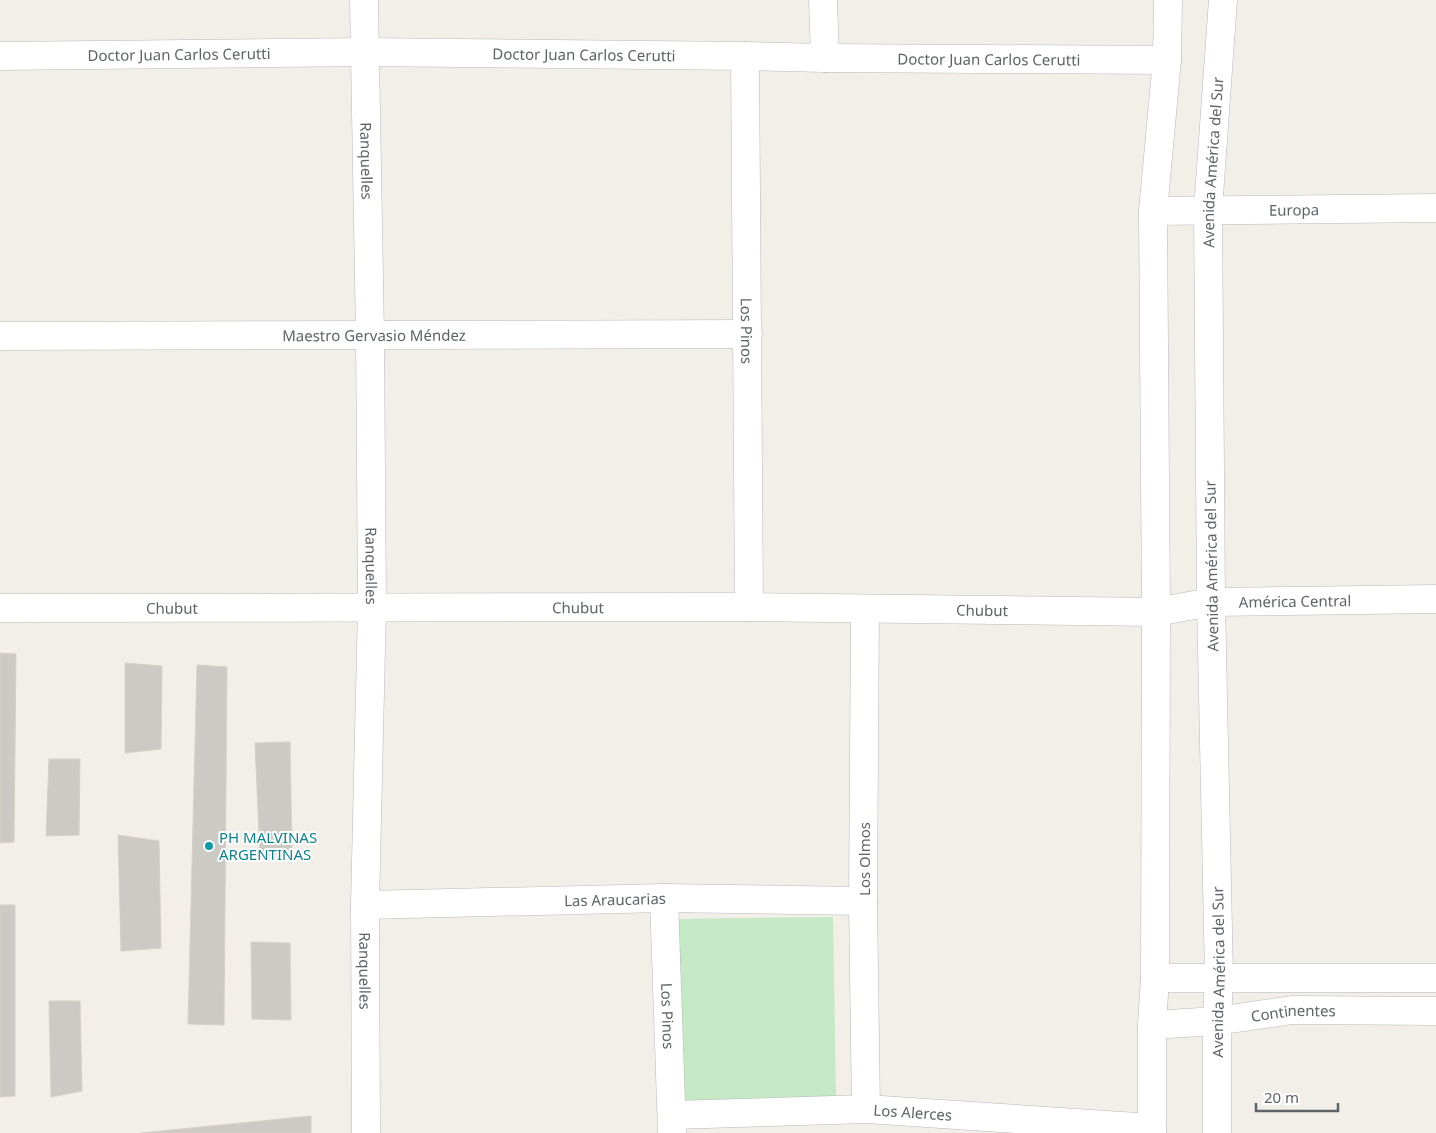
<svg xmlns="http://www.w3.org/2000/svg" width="1436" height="1133" viewBox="0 0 1436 1133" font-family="'Noto Sans',sans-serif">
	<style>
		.green { fill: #c5e8c5 }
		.building { fill: #cccac5; stroke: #d6d1c6 }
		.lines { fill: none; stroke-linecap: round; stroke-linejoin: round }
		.minor-casing { stroke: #b5b8bc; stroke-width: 29 }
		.minor { stroke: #fff; stroke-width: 28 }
		.culture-dot { fill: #0f9aa8; stroke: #fff; stroke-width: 2 }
		.labels { text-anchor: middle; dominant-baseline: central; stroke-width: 4; stroke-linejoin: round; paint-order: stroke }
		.street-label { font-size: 15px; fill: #5f6368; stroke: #fff }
		.culture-label { font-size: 15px; fill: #0d838f; stroke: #fff; text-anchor: start }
	</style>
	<rect width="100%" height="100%" fill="#f1efe8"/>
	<path class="green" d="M833,917L836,1103L673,1105L670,919Z"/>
	<path class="building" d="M0,653L16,654L14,842L0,843Z
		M125,663L162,666L161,749L125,753Z
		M197,665L227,667L224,1025L188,1024Z
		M290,742L292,853L260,856L255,743Z
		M49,759H80L79,835L46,836Z
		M118,835L159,841L161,948L121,951Z
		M0,905H15V1096L0,1097Z
		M251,942L290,943L291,1020L252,1019Z
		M49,1001H80L82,1091L51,1097Z
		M311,1116V1133H141Z"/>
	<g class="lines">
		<defs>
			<g id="minor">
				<path id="s1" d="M364,0L370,335L372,607L365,905L366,1133"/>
				<path d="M823,0L825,58"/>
				<path id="s2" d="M0,56L364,52L745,56L825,58L1167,60"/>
				<path id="s3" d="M745,56L749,607"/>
				<path id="s4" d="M1153,211L1436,208"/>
				<path id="s5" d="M0,336L748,334"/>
				<path id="s6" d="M0,608L749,607L1156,612L1211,602L1436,599"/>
				<path d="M865,609L863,901L866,1109"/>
				<path id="s7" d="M664,898L672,1133"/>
				<path id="s8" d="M365,905L664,898L863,901"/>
				<path d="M1155,978H1436"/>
				<path id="s9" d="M1152,1025L1217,1021L1292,1010L1436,1011"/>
				<path id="s10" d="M673,1115L866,1109L1152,1128"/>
				<path d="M1152,1133V1025L1155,978L1156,612L1153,211L1167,60L1168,0"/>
				<path id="s11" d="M1217,1133V1021L1219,977L1211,602L1208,210L1223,0"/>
			</g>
		</defs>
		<use href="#minor" class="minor-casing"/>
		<use href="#minor" class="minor"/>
	</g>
	<circle class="culture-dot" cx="209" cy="846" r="5"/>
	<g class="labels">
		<g class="street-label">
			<text stroke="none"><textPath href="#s2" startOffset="179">Doctor Juan Carlos Cerutti</textPath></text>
			<text stroke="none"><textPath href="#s2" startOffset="584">Doctor Juan Carlos Cerutti</textPath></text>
			<text stroke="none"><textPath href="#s2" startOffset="989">Doctor Juan Carlos Cerutti</textPath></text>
			<text stroke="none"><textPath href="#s1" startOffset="161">Ranquelles</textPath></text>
			<text stroke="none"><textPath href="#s11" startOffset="971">Avenida América del Sur</textPath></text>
			<text stroke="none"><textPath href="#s4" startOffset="141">Europa</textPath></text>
			<text stroke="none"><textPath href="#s3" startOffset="275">Los Pinos</textPath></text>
			<text stroke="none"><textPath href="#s5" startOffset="374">Maestro Gervasio Méndez</textPath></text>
			<text transform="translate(1211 566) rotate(-91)">Avenida América del Sur</text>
			<text stroke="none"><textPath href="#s1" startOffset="566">Ranquelles</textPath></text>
			<text stroke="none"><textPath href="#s6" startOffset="1296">América Central</textPath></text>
			<text stroke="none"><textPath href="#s6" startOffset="578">Chubut</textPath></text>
			<text stroke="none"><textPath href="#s6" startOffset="172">Chubut</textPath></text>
			<text stroke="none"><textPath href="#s6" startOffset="982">Chubut</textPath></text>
			<text transform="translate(864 859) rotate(-90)">Los Olmos</text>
			<text stroke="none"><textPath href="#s8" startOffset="250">Las Araucarias</textPath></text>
			<text stroke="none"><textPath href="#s1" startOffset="971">Ranquelles</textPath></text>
			<text stroke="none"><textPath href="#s11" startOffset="161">Avenida América del Sur</textPath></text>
			<text stroke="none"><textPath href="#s9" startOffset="142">Continentes</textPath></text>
			<text stroke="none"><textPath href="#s7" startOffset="118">Los Pinos</textPath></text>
			<text stroke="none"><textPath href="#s10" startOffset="240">Los Alerces</textPath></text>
		</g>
		<g class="culture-label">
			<text x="219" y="837">PH MALVINAS<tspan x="219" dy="17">ARGENTINAS</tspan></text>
		</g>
	</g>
	<path d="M1256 1103v8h82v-8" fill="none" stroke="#5f6368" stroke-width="2.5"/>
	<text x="1264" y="1103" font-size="15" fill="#5f6368" stroke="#ffffff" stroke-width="4" paint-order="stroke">20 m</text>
</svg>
